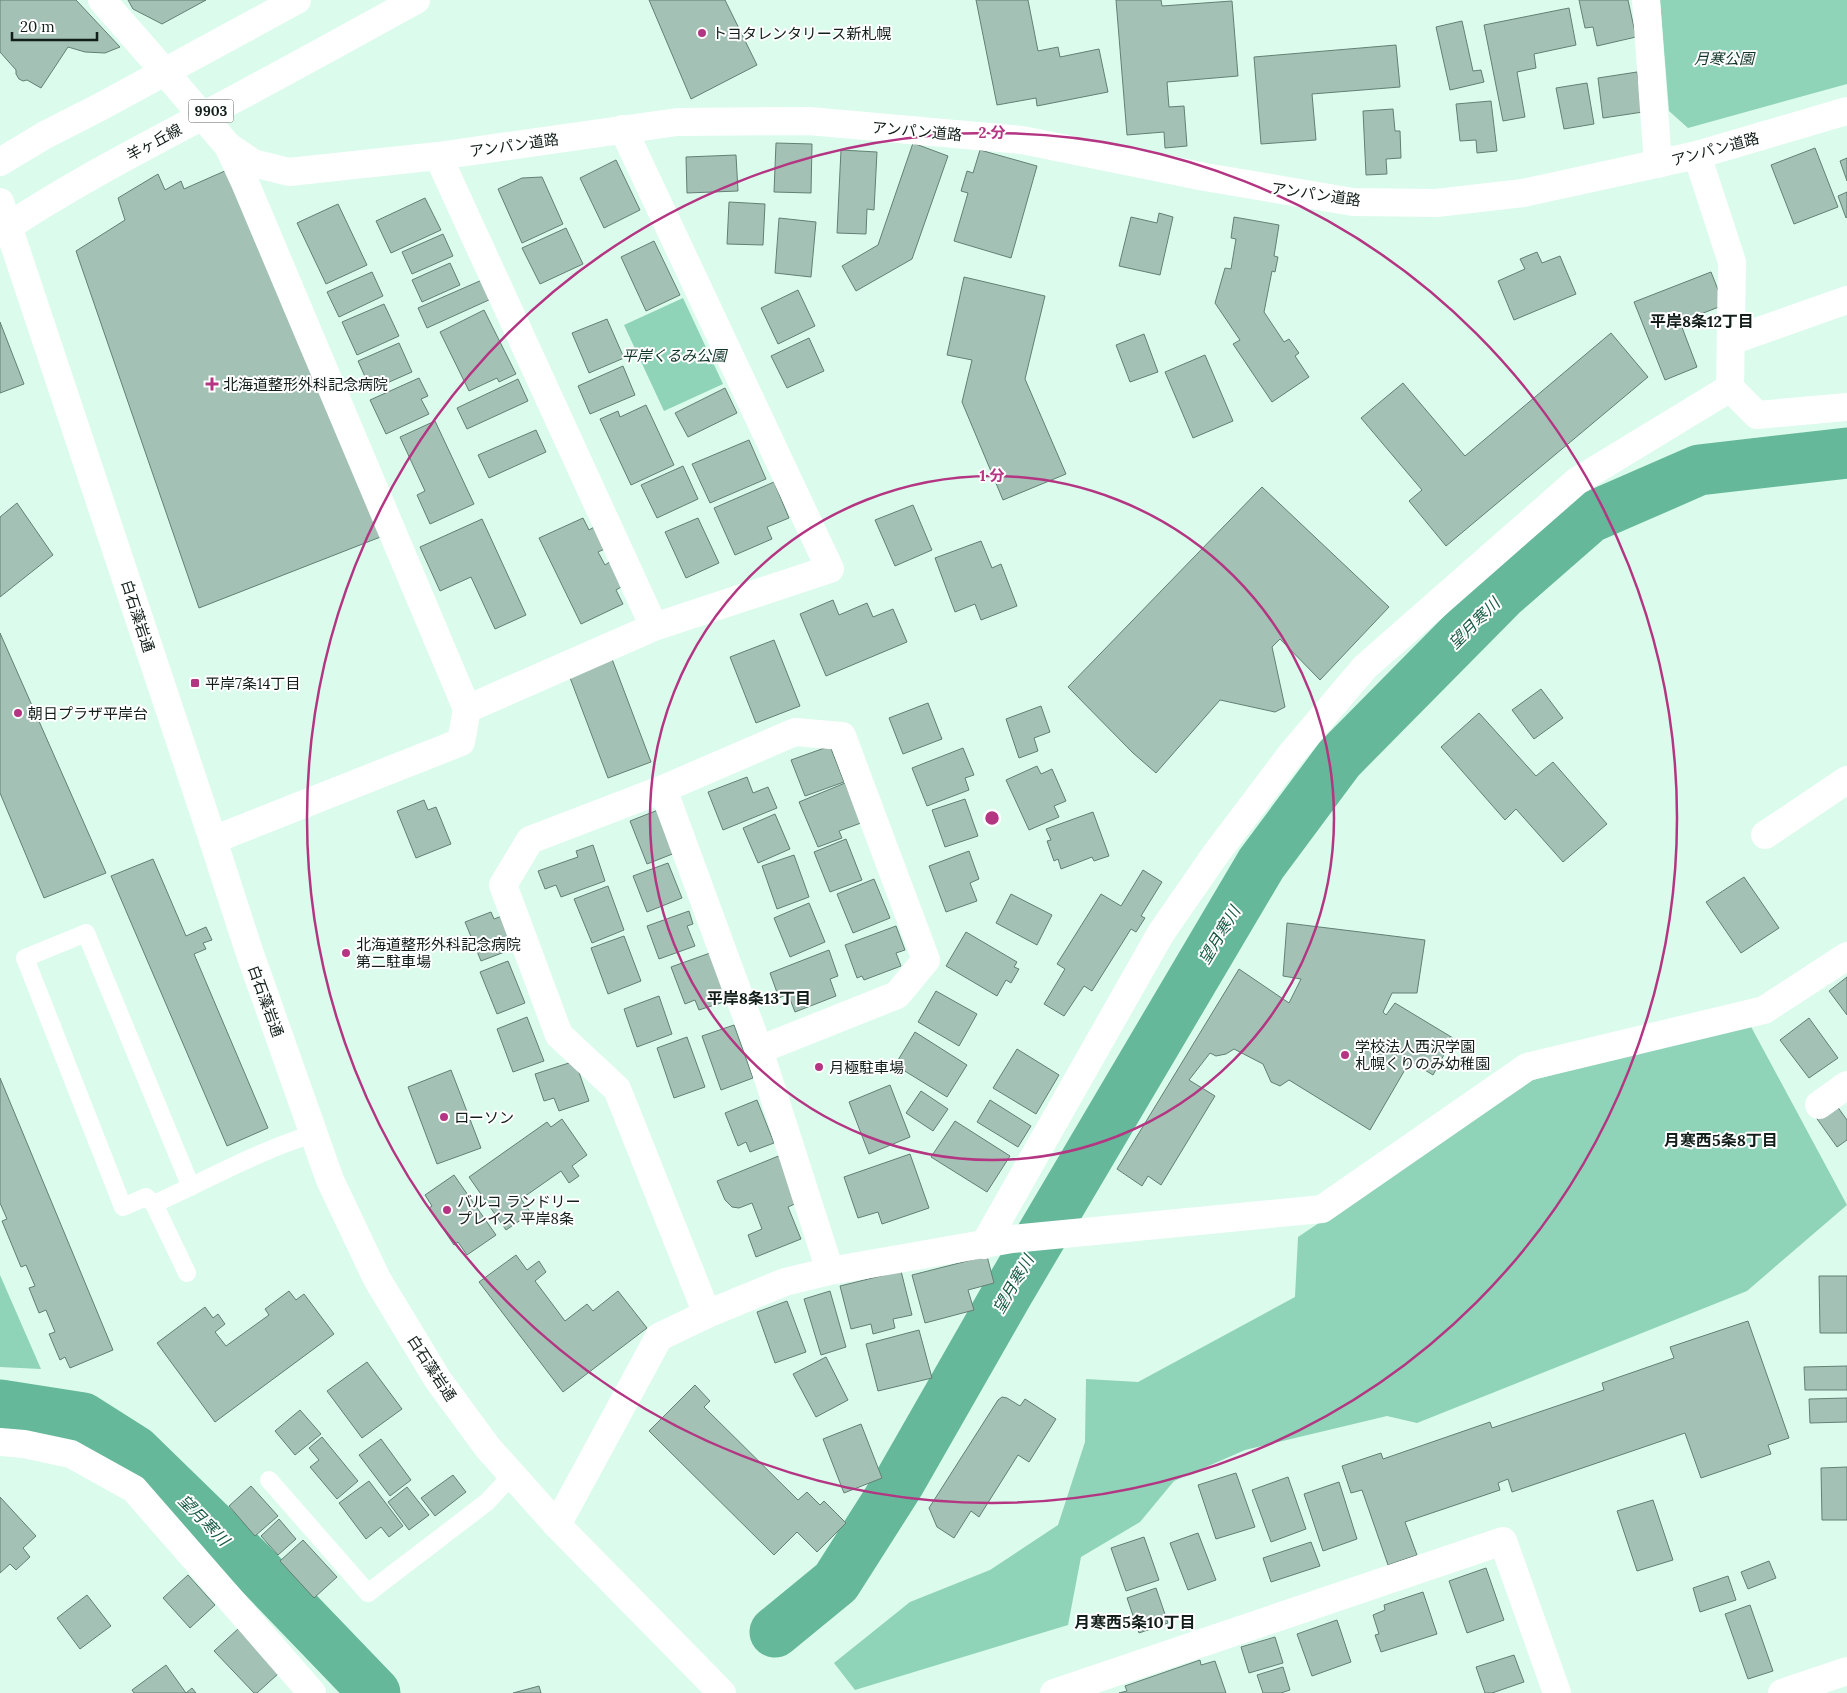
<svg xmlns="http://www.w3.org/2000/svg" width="1847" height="1693" viewBox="0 0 1847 1693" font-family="Lora,'Noto Sans JP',serif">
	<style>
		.green { fill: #8fd3b8 }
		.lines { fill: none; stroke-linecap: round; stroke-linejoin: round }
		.river { stroke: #65b899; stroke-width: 51 }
		.building { fill: #a3c1b4; stroke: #638074 }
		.service { stroke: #fff; stroke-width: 18 }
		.minor { stroke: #fff; stroke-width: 28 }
		.tertiary { stroke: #fff; stroke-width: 28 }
		.secondary { stroke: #fff; stroke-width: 28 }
		.primary { stroke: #fff; stroke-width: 28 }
		.ring { fill: none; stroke: #b43582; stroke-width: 2.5 }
		.poi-dot { fill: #b43582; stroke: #fff; stroke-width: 2 }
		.labels { text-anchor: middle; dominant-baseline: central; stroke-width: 4; stroke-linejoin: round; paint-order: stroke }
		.shield { fill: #fff; stroke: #59625e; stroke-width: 1 }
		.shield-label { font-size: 14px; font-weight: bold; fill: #121e19 }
		.poi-label { font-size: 15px; fill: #121e19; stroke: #fff; text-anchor: start }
		.park-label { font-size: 15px; font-style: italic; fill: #0f3528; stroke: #fff }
		.street-label { font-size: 15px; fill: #121e19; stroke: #fff }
		.neighbourhood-label { font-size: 16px; font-weight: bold; fill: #121e19; stroke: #fff }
		.water-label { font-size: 16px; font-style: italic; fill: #185a45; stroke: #fff }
		.centre { fill: #b43582; stroke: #fff; stroke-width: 2.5 }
		.ring-label { font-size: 15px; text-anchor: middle; font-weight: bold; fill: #b43582; stroke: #fff; stroke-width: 4; stroke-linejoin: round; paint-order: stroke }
	</style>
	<rect width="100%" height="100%" fill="#dbfbed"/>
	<path class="green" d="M1660,0H1847V84L1688,128L1669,111Z
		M683,298L723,384L664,411L624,325Z
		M1749,1023L1847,1205L1747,1291L1417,1423L1387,1416L1245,1450L1174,1481L1140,1522L1081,1557L1068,1625L855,1690L834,1663L910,1602L990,1570L1058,1525L1085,1442L1086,1379L1138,1382L1295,1297L1298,1237L1533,1080Z
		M0,1275L41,1369L0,1367Z"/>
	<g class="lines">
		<path class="river" d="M0,1405L83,1418L135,1451L250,1563L375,1693
			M775,1632L836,1582L899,1483L1007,1294L1261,864L1339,759L1502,594L1589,518L1699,470L1847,453"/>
	</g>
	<path class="building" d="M0,0H76L120,47L105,53L85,52L68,47L41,88L27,80L23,81L19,79L16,74V70L0,52Z
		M128,0H206L162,24L133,9Z
		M649,0H725L757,65L691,99Z
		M976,0H1028L1038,51L1058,47L1060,57L1099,49L1108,92L1037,106L1036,98L997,105Z
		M1116,0H1161L1162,6L1232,1L1238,76L1167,82L1169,107L1184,106L1187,146L1165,148L1164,132L1127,135Z
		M1579,0H1628L1636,37L1597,46L1593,27L1585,28Z
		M1569,8L1576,45L1534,54L1536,68L1517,72L1525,117L1503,121L1484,25Z
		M1462,21L1473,71L1481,70L1484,82L1450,90L1436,27Z
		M1396,45L1400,87L1312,94L1316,140L1261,144L1254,57Z
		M1637,72L1643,112L1603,118L1598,78Z
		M1587,83L1594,124L1564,129L1556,88Z
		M1491,101L1497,151L1477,153L1476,140L1460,141L1456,104Z
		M1393,109L1395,131H1400L1401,158L1386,159L1387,174L1366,175L1363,111Z
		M776,143L812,144L811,193L774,192Z
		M913,143L948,156L912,259L856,291L842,266L878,245Z
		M1815,148L1838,207L1794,224L1771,165Z
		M841,150L877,152L874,210L867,209L866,234L837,233Z
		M980,150L1037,166L1011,258L954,241L968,193L961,191L967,171L973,173Z
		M736,155L738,191L687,193L686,157Z
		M1847,158V181L1840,161Z
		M616,160L640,210L604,228L580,178Z
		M227,170L383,536L199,608L76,251L125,220L118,198L158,174L165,190L181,181L184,189Z
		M542,177L563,224L522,243L498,189L522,178Z
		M1847,192V217L1846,218L1838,196Z
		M425,198L441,230L391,253L376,221Z
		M729,202L765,204L763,245L727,244Z
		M338,204L367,265L326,284L297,223Z
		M1159,213L1173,217L1160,275L1119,266L1131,217L1157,223Z
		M1234,217L1279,225L1274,256L1278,257L1275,272L1272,271L1264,312L1284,342L1289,339L1299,353L1295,356L1309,377L1272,402L1233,344L1240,340L1215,303L1225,268L1231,269L1236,239L1231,238Z
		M779,218L816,222L811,277L775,273Z
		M566,228L583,264L540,284L522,248Z
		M443,234L453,256L412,274L402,252Z
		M654,241L680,295L646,311L621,257Z
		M1537,252L1542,263L1560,256L1576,294L1514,320L1498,281L1525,269L1520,259Z
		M450,263L460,285L422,302L412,280Z
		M372,272L383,296L339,317L327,292Z
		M1711,272L1724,305L1680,322L1697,367L1665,380L1634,302Z
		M964,277L1045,296L1025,379L1066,474L1003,500L962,402L972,360L947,355Z
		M482,280L491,299L427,328L418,308Z
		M798,290L815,326L778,344L761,308Z
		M384,304L399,336L357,355L342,322Z
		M484,310L516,374L499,382L497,378L469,391L440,332Z
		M607,319L624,358L589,373L572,333Z
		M0,322L24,384L0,393Z
		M1611,333L1648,377L1446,546L1409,501L1422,490L1361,418L1403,383L1465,456Z
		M1144,334L1158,372L1130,382L1116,345Z
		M809,338L824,371L787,388L771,356Z
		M399,343L412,372L371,390L358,361Z
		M1205,355L1233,421L1193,438L1165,372Z
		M623,366L635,395L590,414L578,386Z
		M419,378L428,396L421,399L429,414L386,434L370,400Z
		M518,379L528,401L467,429L457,408Z
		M725,388L737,413L688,437L675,413Z
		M646,405L674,465L631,485L600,419L618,411L620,417Z
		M435,421L474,504L430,524L417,495L425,491L400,437Z
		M536,430L546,452L489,478L478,455Z
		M749,440L766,479L710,503L692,464Z
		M683,466L698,499L657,518L641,485Z
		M774,482L789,518L767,527L772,539L735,555L714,508Z
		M1262,487L1389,607L1320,680L1280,639L1272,647L1285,707L1275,712L1220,700L1156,773L1133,753L1068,687Z
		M17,503L53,555L0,597V517Z
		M913,505L932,550L895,566L875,520Z
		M583,518L589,530L596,526L607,548L598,552L605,565L611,561L623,586L616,590L623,604L581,624L539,538Z
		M698,518L719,563L686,578L665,532Z
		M482,519L526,615L495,629L471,577L440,591L420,547Z
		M981,541L992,568L1001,564L1017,606L981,620L975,604L955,612L935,558Z
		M833,600L839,615L867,603L873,617L893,609L907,642L826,676L800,614Z
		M0,633L106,873L44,898L0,793Z
		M774,640L800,706L756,723L730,657Z
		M612,659L651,762L608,778L569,675Z
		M1541,689L1563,718L1534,739L1512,710Z
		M928,703L942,739L903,754L889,718Z
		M1041,706L1050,732L1034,738L1038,751L1019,758L1006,719Z
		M1479,713L1536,776L1553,762L1607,824L1563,862L1516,809L1505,820L1441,747Z
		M830,746L844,782L805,796L791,760Z
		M963,748L974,775L965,778L969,790L927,806L912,768Z
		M1037,766L1041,774L1052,769L1066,801L1054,806L1059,817L1029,830L1006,780Z
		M747,777L753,793L768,787L777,808L723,830L708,792Z
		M845,783L861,823L839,831L842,838L818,847L799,802Z
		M965,799L978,836L945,847L932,810Z
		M424,800L428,810L436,807L451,844L416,858L397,811Z
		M658,810L675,853L647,864L630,821Z
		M1093,812L1109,856L1094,861L1092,857L1061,869L1058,859L1054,861L1047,841L1051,840L1046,829Z
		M775,814L790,849L758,863L743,828Z
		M846,839L862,880L830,892L814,852Z
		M593,845L605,881L561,897L556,885L545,889L538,871L578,857L576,851Z
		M969,851L979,879L970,883L977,901L946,912L929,866Z
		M794,855L809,897L777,909L762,866Z
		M153,859L186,936L206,927L212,940L203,943L206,949L194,954L268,1128L227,1146L111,876Z
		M668,863L682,898L647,912L633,876Z
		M1143,870L1162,882L1141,916L1145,918L1136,932L1131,929L1092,991L1084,986L1064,1016L1044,1004L1065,969L1057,964L1101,894L1121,906Z
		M1744,877L1779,928L1741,953L1706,902Z
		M874,879L890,918L853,933L837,894Z
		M608,886L624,930L592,943L574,899Z
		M1011,894L1052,915L1037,945L996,923Z
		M809,903L825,942L790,957L774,918Z
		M689,911L693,924L687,926L695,946L659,959L647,926Z
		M491,912L494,919L502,916L515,948L481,961L465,922Z
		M1287,923L1425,940L1417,993H1392L1383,1012L1386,1015L1395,1003L1453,1038L1433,1075L1410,1061L1370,1130L1289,1080L1280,1086L1271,1082L1263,1064L1234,1049L1226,1054L1216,1056L1210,1053L1189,1080L1215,1096L1161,1185L1148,1176L1142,1186L1117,1169L1239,969L1289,1003L1301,979L1283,976Z
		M896,926L905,950L896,953L901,966L864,980L862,976L857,978L845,945Z
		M966,932L1017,962L1014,967L1019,969L1011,983L1006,980L997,996L946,966Z
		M624,936L641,981L608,994L591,948Z
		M829,950L838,976L830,979L836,996L795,1012L788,994L779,998L770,973Z
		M710,953L727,1001L699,1010L695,1000L685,1004L671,967Z
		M508,961L525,1003L497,1014L480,972Z
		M1847,977V1015L1829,991Z
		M936,991L977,1014L959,1046L918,1022Z
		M659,996L672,1034L637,1047L624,1009Z
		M527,1017L544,1061L513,1072L497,1029Z
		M1809,1018L1838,1058L1809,1078L1780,1040Z
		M734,1025L753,1078L721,1090L702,1036Z
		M915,1032L967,1065L947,1097L895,1065Z
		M687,1037L705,1087L674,1098L657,1048Z
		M1017,1049L1059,1075L1036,1114L993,1088Z
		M575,1061L589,1101L559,1111L554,1098L544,1101L535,1074Z
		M451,1070L481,1148L437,1164L408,1087Z
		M0,1078L113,1350L70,1368L65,1357L60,1360L49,1334L55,1332L46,1310L39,1313L29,1288L35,1286L26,1265L21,1267L2,1221L7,1219L0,1203Z
		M890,1085L910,1137L869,1154L849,1102Z
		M921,1091L948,1109L933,1131L906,1113Z
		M757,1100L774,1143L750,1152L746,1142L738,1146L725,1113Z
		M990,1100L1031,1126L1018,1147L977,1122Z
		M1834,1102L1847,1120V1140L1837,1147L1815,1116Z
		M562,1119L587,1155L572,1166L579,1176L569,1183L561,1171L521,1199L531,1213L506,1230L469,1177L547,1122L551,1127Z
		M955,1121L1010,1156L987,1192L931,1157Z
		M910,1154L929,1208L882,1224L878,1212L858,1218L844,1177Z
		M781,1155L799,1202L788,1207L801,1239L756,1257L748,1235L762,1229L752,1203L739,1208L732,1207L725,1200L717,1181Z
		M454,1175L496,1235L467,1255L458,1242L454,1245L429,1208L432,1206L425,1195Z
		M516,1255L527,1270L539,1261L546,1272L535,1281L565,1321L587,1304L593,1311L618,1291L647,1328L563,1392L479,1282Z
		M987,1256L994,1283L968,1290L974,1310L925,1323L912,1275Z
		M901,1271L912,1315L893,1319L895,1328L873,1334L871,1324L851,1329L840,1286Z
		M1819,1276H1847V1333H1820Z
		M289,1291L296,1300L304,1294L334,1334L215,1422L157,1343L205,1307L213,1318L218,1314L225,1324L215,1332L226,1346L269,1315L265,1309Z
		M830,1291L846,1347L821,1355L804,1299Z
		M787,1301L806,1352L775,1363L757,1312Z
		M1748,1321L1789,1438L1768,1445L1771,1454L1701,1478L1685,1433L1512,1492L1508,1479L1498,1483L1500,1490L1405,1522L1417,1555L1388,1565L1362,1490L1351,1493L1342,1466L1381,1453L1383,1459L1490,1422L1492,1428L1604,1390L1602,1383L1674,1358L1670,1347Z
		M919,1330L932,1378L878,1391L866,1344Z
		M826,1357L848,1400L816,1417L793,1374Z
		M367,1362L402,1409L362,1438L327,1391Z
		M1847,1366V1390H1805L1804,1367Z
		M695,1385L710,1401L704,1407L798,1500L807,1492L820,1505L824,1501L846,1523L817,1552L797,1532L774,1555L649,1431Z
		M1002,1397L1007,1398L1020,1406L1025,1399L1056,1419L1029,1462L1018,1455L979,1517L971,1511L954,1538L937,1527L929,1508L998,1400Z
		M1847,1398V1422L1810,1423L1809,1399Z
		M300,1410L321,1434L295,1455L275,1431Z
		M861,1424L882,1478L844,1493L823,1439Z
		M322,1437L358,1481L337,1499L310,1467L319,1460L309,1448Z
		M381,1439L411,1480L390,1496L359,1455Z
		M1847,1467V1520H1822L1821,1468Z
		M1236,1473L1255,1527L1216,1539L1198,1485Z
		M453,1475L466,1492L435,1516L421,1498Z
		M1288,1477L1306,1529L1271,1542L1252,1490Z
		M369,1481L403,1526L389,1537L381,1527L366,1539L339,1503Z
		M1339,1482L1357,1539L1323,1551L1304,1494Z
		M251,1486L278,1516L255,1536L229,1506Z
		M407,1487L429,1515L409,1530L388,1502Z
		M0,1497L36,1536L23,1548L30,1557L16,1570L10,1564L0,1573Z
		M1653,1500L1673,1560L1637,1571L1617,1511Z
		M279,1519L296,1539L278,1555L261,1536Z
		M1198,1533L1216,1580L1188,1590L1170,1543Z
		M1144,1537L1159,1580L1126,1591L1111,1548Z
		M303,1540L337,1577L314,1598L280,1561Z
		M1311,1542L1320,1566L1271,1582L1263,1558Z
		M1769,1561L1776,1578L1748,1589L1741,1572Z
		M1486,1568L1504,1620L1467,1633L1449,1581Z
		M188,1575L215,1605L190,1628L163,1598Z
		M1728,1576L1736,1600L1700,1612L1693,1588Z
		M1156,1588L1168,1623L1139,1633L1127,1598Z
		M1423,1592L1437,1634L1381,1652L1375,1635L1379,1634L1373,1615L1385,1610L1384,1605Z
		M87,1595L111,1626L80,1649L57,1618Z
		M1750,1605L1773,1671L1748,1679L1725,1614Z
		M1337,1620L1351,1662L1312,1676L1297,1634Z
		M238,1629L279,1673L257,1693H254L214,1651Z
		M1275,1637L1283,1663L1249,1673L1241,1647Z
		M1514,1655L1524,1682L1492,1693H1485L1476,1667Z
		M1200,1660L1201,1665L1215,1661L1226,1693H1119L1127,1691L1125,1686Z
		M166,1665L186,1693L192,1688L196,1693H134L132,1690Z
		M1283,1667L1290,1690L1281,1693H1263L1257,1675Z
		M539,1686L541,1693H513Z"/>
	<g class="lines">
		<path class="service" d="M191,1187L86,933L25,958L123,1207L146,1197L154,1204C207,1180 258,1151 313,1134
			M154,1204L187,1273
			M269,1480L368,1593L487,1502L512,1475"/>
		<path class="minor" d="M102,0L164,71
			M1646,0L1658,164
			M228,146L246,185L467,709
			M438,156L654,627
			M1731,341L1847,300
			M1730,388L1757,415L1847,407
			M663,789L759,1050L830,1271
			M1765,835L1847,780
			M213,840L461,742L467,709L654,627L830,569L623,129
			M1819,1105L1847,1085
			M984,1245L1161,933L1215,855L1292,753L1365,667L1577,481L1730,388L1732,262L1697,155
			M707,1314L617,1089L559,1035L503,885L530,840L663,789L795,732L842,736L926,960L897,995L759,1050
			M0,1442L24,1444L71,1454L134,1489L312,1693
			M557,1525L659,1337L707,1314L785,1282L830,1271L1012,1239L1322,1209L1527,1067L1764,1010L1847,956
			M1054,1693L1503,1541L1557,1693
			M1782,1693L1847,1671"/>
		<path class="tertiary" d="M164,71L228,146L253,163L289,172L438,156L677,122L809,121L1022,140L1205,177L1353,202L1436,203L1523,193L1697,155L1847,111"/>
		<path class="secondary" d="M0,202L213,840L249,951L330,1180L377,1279L438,1380L488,1448L557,1525L722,1693"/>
		<path class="primary" d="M0,162L45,135L100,107L297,0
			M0,232C77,180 160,139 242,95C300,64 358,32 416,0"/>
	</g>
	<g class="ring">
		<circle cx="992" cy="818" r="342"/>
		<circle cx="992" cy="818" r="685"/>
	</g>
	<g class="poi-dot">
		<circle cx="702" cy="33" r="5"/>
		<path d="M209.5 376.5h5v5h5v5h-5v5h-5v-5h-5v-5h5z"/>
		<rect x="190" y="678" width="10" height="10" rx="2.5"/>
		<circle cx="18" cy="713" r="5"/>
		<circle cx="346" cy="953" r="5"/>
		<circle cx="1345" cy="1055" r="5"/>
		<circle cx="819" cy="1067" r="5"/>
		<circle cx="444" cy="1117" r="5"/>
		<circle cx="447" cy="1210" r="5"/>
	</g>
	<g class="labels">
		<rect class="shield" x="188.5" y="99.5" width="45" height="23" rx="4"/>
		<g class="shield-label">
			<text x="211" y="111">9903</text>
		</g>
		<g class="poi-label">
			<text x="712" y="33">トヨタレンタリース新札幌</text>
			<text x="223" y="384">北海道整形外科記念病院</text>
			<text x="205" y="683">平岸7条14丁目</text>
			<text x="28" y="713">朝日プラザ平岸台</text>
			<text x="356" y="944">北海道整形外科記念病院<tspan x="356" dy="17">第二駐車場</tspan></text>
			<text x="1355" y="1046">学校法人西沢学園<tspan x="1355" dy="17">札幌くりのみ幼稚園</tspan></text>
			<text x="829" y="1067">月極駐車場</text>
			<text x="454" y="1117">ローソン</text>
			<text x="457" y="1201">バルコ ランドリー<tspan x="457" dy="17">プレイス 平岸8条</tspan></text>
		</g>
		<g class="park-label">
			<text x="1724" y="58">月寒公園</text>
			<text x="674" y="355">平岸くるみ公園</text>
		</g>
		<g class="street-label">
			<text transform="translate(917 131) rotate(5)">アンパン道路</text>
			<text transform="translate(154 142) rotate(-28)">羊ヶ丘線</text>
			<text transform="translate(514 145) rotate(-8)">アンパン道路</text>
			<text transform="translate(1715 149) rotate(-15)">アンパン道路</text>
			<text transform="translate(1316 194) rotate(8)">アンパン道路</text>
			<text transform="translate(138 616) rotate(72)">白石藻岩通</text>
			<text transform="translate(266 1001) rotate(70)">白石藻岩通</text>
			<text transform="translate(432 1368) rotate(57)">白石藻岩通</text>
		</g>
		<g class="neighbourhood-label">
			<text x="1702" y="321">平岸8条12丁目</text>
			<text x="759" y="998">平岸8条13丁目</text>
			<text x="1721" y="1140">月寒西5条8丁目</text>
			<text x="1135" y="1622">月寒西5条10丁目</text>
		</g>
		<g class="water-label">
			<text transform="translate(1474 623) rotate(-45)">望月寒川</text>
			<text transform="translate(1219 935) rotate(-59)">望月寒川</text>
			<text transform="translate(1013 1284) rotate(-60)">望月寒川</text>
			<text transform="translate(204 1520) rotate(45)">望月寒川</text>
		</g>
	</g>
	<circle cx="992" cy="818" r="8" class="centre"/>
	<g class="ring-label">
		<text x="992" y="138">2 分</text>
		<text x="992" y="481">1 分</text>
	</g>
	<path d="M12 32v8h85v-8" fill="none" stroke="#121e19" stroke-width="2.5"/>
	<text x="20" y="32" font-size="15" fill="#121e19" stroke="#ffffff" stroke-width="4" paint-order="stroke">20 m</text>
</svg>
